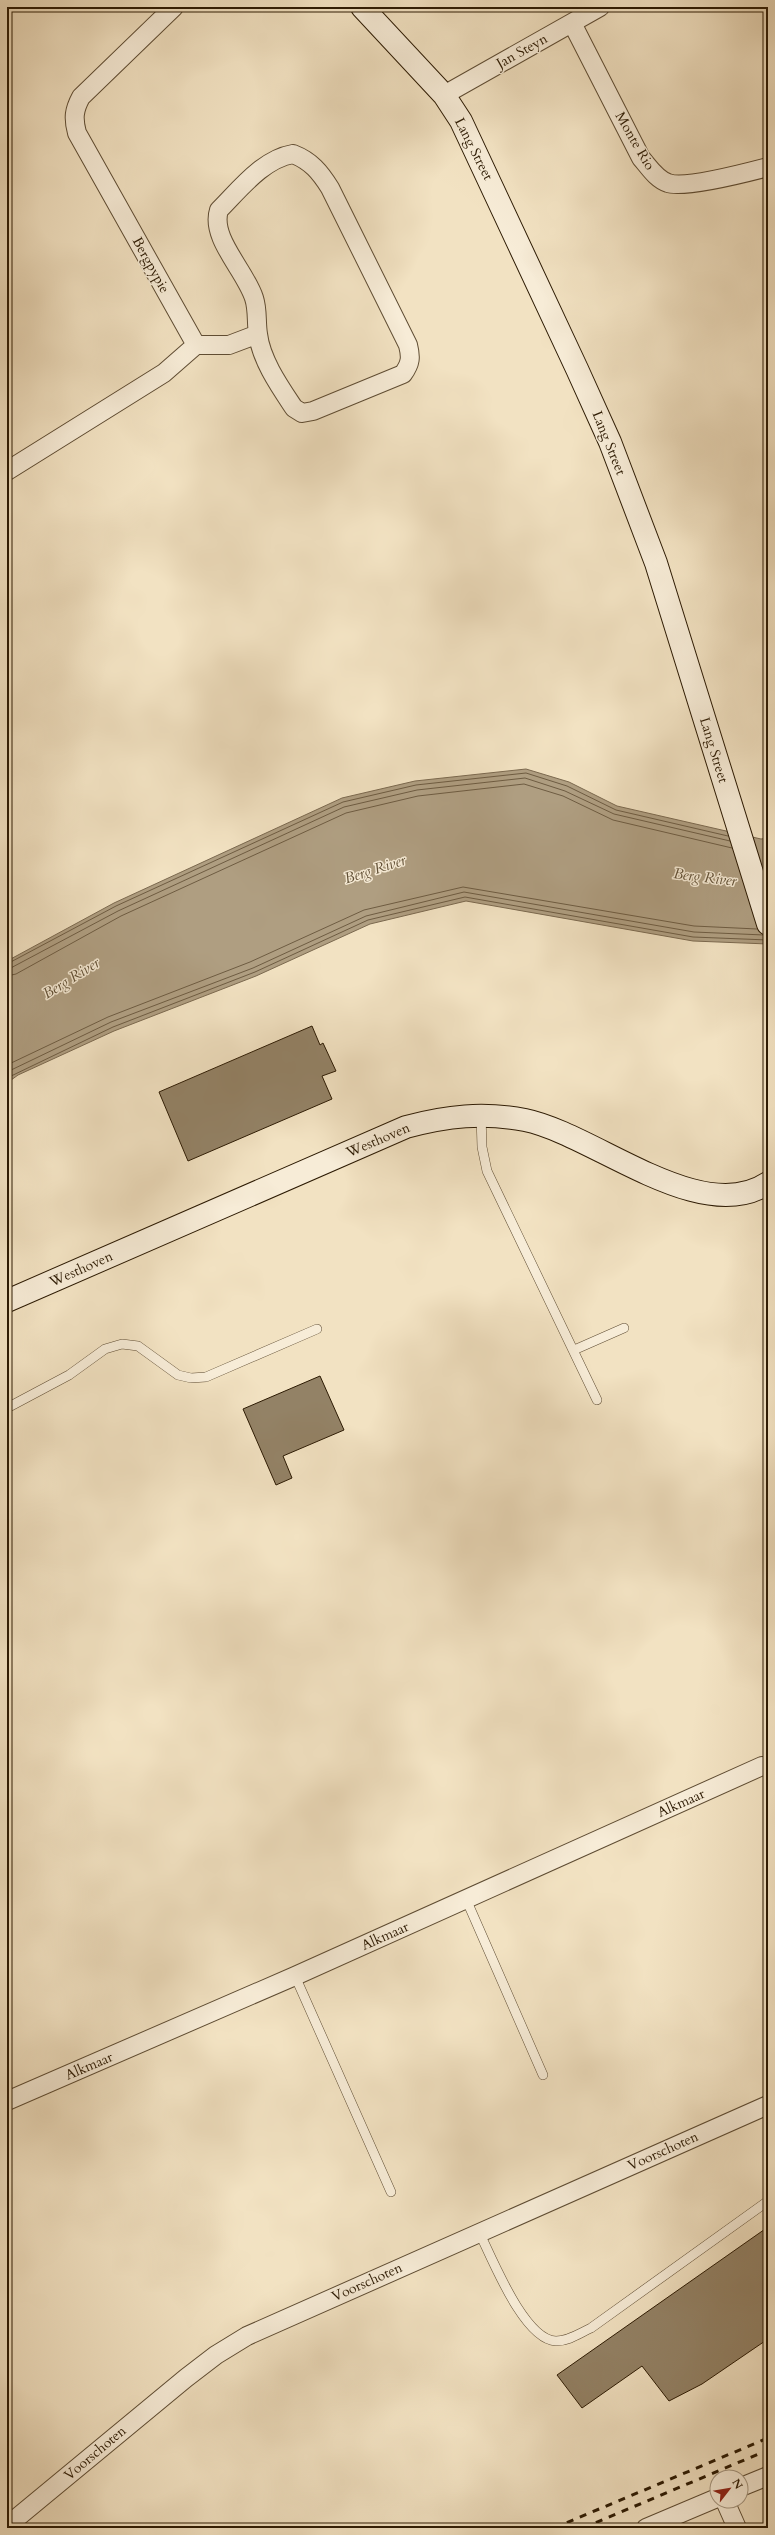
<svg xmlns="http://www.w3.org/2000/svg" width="775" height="2535" viewBox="0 0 775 2535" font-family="Cardo,serif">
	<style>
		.water { fill: #af9e81; stroke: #7b694f }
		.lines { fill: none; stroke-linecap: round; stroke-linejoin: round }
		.shore { stroke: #6e5c42; stroke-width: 1 }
		.building { fill: #938266; stroke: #2c1a03 }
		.lane-casing { stroke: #5e4c33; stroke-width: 10 }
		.street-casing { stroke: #5e4c33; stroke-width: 20 }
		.secondary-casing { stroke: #2c1a03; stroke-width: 24 }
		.lane { stroke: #f7ecd7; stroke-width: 9 }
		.street { stroke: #f7ecd7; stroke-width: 18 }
		.secondary { stroke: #f7ecd7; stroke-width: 22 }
		.rail { stroke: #2c1a03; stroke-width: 3; stroke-dasharray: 7 7; stroke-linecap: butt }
		.labels { text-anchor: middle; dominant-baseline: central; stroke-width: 3; stroke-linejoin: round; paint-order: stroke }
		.street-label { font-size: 14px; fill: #2c1a03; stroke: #f7ecd7 }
		.water-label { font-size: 15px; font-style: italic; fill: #604f35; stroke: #f7ecd7 }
	</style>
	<rect width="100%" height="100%" fill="#f2e2c2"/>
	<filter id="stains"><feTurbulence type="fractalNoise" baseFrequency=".005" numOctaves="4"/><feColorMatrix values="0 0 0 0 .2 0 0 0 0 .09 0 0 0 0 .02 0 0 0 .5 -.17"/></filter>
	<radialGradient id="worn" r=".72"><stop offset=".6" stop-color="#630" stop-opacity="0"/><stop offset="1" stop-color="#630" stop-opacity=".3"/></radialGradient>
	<path class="water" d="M526,769L569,782L617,806L761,839L768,838V944L693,941L466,901L370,924L256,976L114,1031L18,1075L7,1083V961L114,903L342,798L415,781Z"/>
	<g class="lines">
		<path class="shore" d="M7,964L116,906L343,802L416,785L526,773L567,786L616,810L728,836
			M7,970L118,911L344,807L417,790L525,778L565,791L614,814L730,841
			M7,976L16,974L121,916L346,813L418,796L524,784L563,796L613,820L732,848
			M7,1065L108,1017L250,962L364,910L463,887L694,926L757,929
			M7,1072L111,1022L253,968L366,916L464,892L694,932L764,935
			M7,1078L113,1027L255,972L368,920L465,897L693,937L768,940"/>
	</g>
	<path class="building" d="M312,1026L320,1045L323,1043L336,1071L322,1076L332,1099L188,1161L159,1092Z
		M320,1376L344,1430L283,1456L292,1478L276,1485L243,1409Z
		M768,2227V2339L702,2384L669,2401L642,2366L582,2408L557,2375Z"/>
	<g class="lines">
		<defs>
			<path id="lane" d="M481,1115L482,1147L487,1171L597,1400
				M574,1350L624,1328
				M7,1408L69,1375L105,1349L122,1344L138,1346L178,1375L191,1378L206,1377L317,1329
				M466,1899L543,2075
				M295,1976L391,2192
				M479,2232C492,2258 524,2340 556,2341C569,2341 580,2333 591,2328L768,2201"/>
			<path id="street" d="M572,23L641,158C649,167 656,179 668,183C684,189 749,172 768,167
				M444,95L600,7
				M293,154C311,161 320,172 330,188L408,345C411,357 411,363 403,374L313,411L302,413L294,408C280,387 261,360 258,334C256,322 258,310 254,298C245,270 210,238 219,210C240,189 263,159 293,154Z
				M196,345H229L258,334
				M7,471L164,373L196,345L77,133C73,118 74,110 81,97L174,7
				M7,2101L295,1976L762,1766
				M741,2487L768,2476
				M725,2501L737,2528
				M7,2526L186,2378L216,2355L247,2336L768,2105
				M646,2528L717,2498"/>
			<path id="secondary" d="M362,7L444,95L461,121L577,369L610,442L656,563L768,924
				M7,1301L406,1127C447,1116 483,1112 525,1120C594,1134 701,1228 768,1183"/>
		</defs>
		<use href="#lane" class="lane-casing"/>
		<use href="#street" class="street-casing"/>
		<use href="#secondary" class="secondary-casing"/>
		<use href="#lane" class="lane"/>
		<use href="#street" class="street"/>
		<use href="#secondary" class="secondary"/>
		<path class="rail" d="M554,2528L768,2438
			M583,2528L768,2450"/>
	</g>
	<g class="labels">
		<g class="street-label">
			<text transform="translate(522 51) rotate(-29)">Jan Steyn</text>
			<text transform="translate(635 141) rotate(60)">Monte Rio</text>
			<text transform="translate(474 149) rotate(63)">Lang Street</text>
			<text transform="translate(151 265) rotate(61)">Bergpypie</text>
			<text transform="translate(609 443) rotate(68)">Lang Street</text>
			<text transform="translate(714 750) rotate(73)">Lang Street</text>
			<text transform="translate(378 1140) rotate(-23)">Westhoven</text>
			<text transform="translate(81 1269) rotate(-24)">Westhoven</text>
			<text transform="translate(681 1803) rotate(-24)">Alkmaar</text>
			<text transform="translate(385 1936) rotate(-24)">Alkmaar</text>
			<text transform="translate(89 2066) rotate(-23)">Alkmaar</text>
			<text transform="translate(663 2151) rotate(-24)">Voorschoten</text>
			<text transform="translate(367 2282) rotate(-24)">Voorschoten</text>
			<text transform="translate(95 2453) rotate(-40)">Voorschoten</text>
		</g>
		<g class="water-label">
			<text transform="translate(375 869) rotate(-18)">Berg River</text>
			<text transform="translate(705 877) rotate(7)">Berg River</text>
			<text transform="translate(71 978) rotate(-32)">Berg River</text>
		</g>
	</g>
	<rect width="775" height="2535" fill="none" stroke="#f2e2c2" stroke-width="24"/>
	<rect x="8" y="8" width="759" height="2519" fill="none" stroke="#2c1a03" stroke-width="2"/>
	<rect x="12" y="12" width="751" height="2511" fill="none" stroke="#2c1a03"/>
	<g transform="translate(729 2489) rotate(59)"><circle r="19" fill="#f7ecd7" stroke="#a69882"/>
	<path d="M0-3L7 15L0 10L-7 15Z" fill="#8f2418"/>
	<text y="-6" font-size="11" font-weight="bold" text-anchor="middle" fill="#2c1a03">N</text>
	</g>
	<rect width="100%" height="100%" filter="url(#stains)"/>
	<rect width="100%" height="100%" fill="url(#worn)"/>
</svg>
